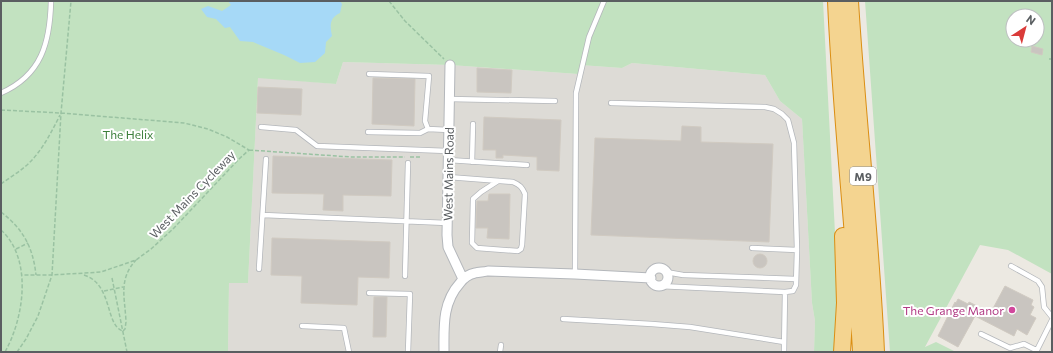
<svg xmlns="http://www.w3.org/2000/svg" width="1053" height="353" viewBox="0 0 1053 353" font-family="Commissioner,sans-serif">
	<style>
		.industrial { fill: #dddbd6 }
		.green { fill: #c2e2c0; fill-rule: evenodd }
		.water { fill: #a6d9f7 }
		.building { fill: #c9c5c0; stroke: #d0cac1 }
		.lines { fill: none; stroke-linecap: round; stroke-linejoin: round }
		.lane-casing { stroke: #b4b7bb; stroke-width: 6 }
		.street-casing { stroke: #b4b7bb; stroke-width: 11 }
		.highway-casing { stroke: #db8e12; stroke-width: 18 }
		.path { stroke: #9ac2a2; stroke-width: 1.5; stroke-dasharray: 4 2; stroke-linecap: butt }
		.lane { stroke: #fff; stroke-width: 4.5 }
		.street { stroke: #fff; stroke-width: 9 }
		.highway { stroke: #f4d490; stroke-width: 16 }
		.hotel-dot { fill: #d1479c; stroke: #fff; stroke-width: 1.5 }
		.labels { text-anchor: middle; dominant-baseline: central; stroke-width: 4; stroke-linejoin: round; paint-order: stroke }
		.shield { fill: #fff; stroke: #8c8e90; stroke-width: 1 }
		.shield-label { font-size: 11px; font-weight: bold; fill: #5a5e61 }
		.park-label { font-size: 12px; fill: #3c7f3b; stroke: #fff }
		.street-label { font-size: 12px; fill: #5a5e61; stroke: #fff }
		.hotel-label { font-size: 12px; fill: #b23c85; stroke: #fff; text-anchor: end }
	</style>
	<rect width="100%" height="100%" fill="#ece9e2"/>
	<path class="industrial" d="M343,62L450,65L578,74L580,65L622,68L632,63L765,75L780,101L802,119L812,303L815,321L814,352H228L229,283H248L258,77L336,84Z"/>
	<path class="green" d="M1,1H823L838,291L835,352H814L815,321L812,303L802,119L780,101L765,75L632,63L622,68L580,65L578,74L450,65L343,62L336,84L258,78L248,283H229L228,352H1Z
		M865,1H1052V274L1008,250L980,245L925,347L936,342L956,352H890ZM1013,16H1037V40H1013Z"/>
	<path class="water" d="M228,1H340L342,4L340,13C329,18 330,26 332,36L326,42L325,53L315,62L300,63L284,55L253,42L240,41L230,27L225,28L216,19L207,17L201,9L208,6L222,11L231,5Z"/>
	<path class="building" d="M1032,46L1043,49L1042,55L1031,52Z
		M477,68L512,70L511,93L477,92Z
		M373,78L415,79L414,126L372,124Z
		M258,87L302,89L301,115L257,113Z
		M484,117L561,120L559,171L537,170V157L503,155V158H496V150H483Z
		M682,126L701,127V142L773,144L769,242L591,235L595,138L681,141Z
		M273,156L392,160L391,196L343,195V211L323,210L324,194L272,193Z
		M489,194H510L509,239L487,238L488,228H476L477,201H488Z
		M272,238L390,242L389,278L358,277L357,305L301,303L302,276L271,275Z
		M753 261a7 7 0 1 1 14 0a7 7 0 1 1-14 0Z
		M1005,286L1033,300L1031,305L1034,307L1030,315L1036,318L1027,335L1017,329L1014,336L975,316L958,347L938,336L955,302L956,303L958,299L968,304L969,302L979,307L978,310L989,316Z
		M374,297H387L386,337H373Z"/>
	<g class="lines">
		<defs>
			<path id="lane" d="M369,74L429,76L425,121L428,129L449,130
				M1,93C42,75 50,42 51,1
				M449,99L555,101
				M611,103L765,107L774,109L782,114L788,120L794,143L797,250L796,285L793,291L785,292L784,352
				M261,127L296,130L317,146L448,151
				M368,132L420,133L428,129
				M448,160L527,165
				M472,162L473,124
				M448,177L513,182C520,185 522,187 525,194L522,245L521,249L518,251L477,248L472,243L473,199L481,192L498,181
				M263,215L447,223
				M752,248L797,250
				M1011,266L1038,281L1042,287L1044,307L1052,317
				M259,269L266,159
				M666,272L683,275L796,279
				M575,274L576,93L589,37L604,1
				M405,276L408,163
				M659,286L785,292
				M369,293L410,294L408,352
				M563,319L652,324L690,327L784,342
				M302,326L344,328L349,352
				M981,334L1010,348L1024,344L1036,350
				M500,352L501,345
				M1036,352L1052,320"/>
			<path id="street" d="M450,65L447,235L448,247L463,279
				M650 277a9 9 0 1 1 18 0a9 9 0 1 1-18 0Z
				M444,352C444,327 442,303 460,283C463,279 469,274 475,273C479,272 484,272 488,271L575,274L651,278"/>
			<path id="highway" d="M836,1C841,118 855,235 861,352
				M850,1C857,118 871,235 876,352
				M842,352L845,303L843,236"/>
		</defs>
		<use href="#lane" class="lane-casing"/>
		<use href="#street" class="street-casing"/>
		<use href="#highway" class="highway-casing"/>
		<path class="path" d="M389,1L405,21L444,59
			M1049,59H1052
			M1,110L61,113L184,123L208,129L227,137L249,150L239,159L173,229L151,249L136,260L101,272L52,275H22
			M249,150L351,157H405
			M410,157H421
			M1,184C9,178 19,172 27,165C42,151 51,133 60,115
			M1,212C23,229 33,247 36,275
			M1,230C33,259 24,318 5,352
			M16,249L28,243
			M84,275C113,284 105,326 123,331
			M112,278L127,352
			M104,291L123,287
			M123,331L125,329L126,322C125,297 118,280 136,260
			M17,352L26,339L38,316L52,275L61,113L71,1"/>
		<use href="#lane" class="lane"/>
		<use href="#street" class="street"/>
		<use href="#highway" class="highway"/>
	</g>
	<circle class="hotel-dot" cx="1012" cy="310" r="4"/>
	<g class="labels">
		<rect class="shield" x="850" y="167" width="26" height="18" rx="3"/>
		<g class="shield-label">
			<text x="863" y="176">M9</text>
		</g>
		<g class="park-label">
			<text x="128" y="134">The Helix</text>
		</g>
		<g class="street-label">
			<text transform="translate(448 174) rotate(-89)">West Mains Road</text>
			<text transform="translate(192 194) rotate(-46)">West Mains Cycleway</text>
		</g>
		<g class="hotel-label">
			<text x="1004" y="310">The Grange Manor</text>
		</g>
	</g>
	<rect width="1053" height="353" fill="none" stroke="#5a5e61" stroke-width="4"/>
	<g transform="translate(1025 28) rotate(36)"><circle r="19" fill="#ffffff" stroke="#bdbfc0"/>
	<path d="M0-3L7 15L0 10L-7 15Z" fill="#da3b39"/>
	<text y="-6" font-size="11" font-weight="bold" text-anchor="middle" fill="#5a5e61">N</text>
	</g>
</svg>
